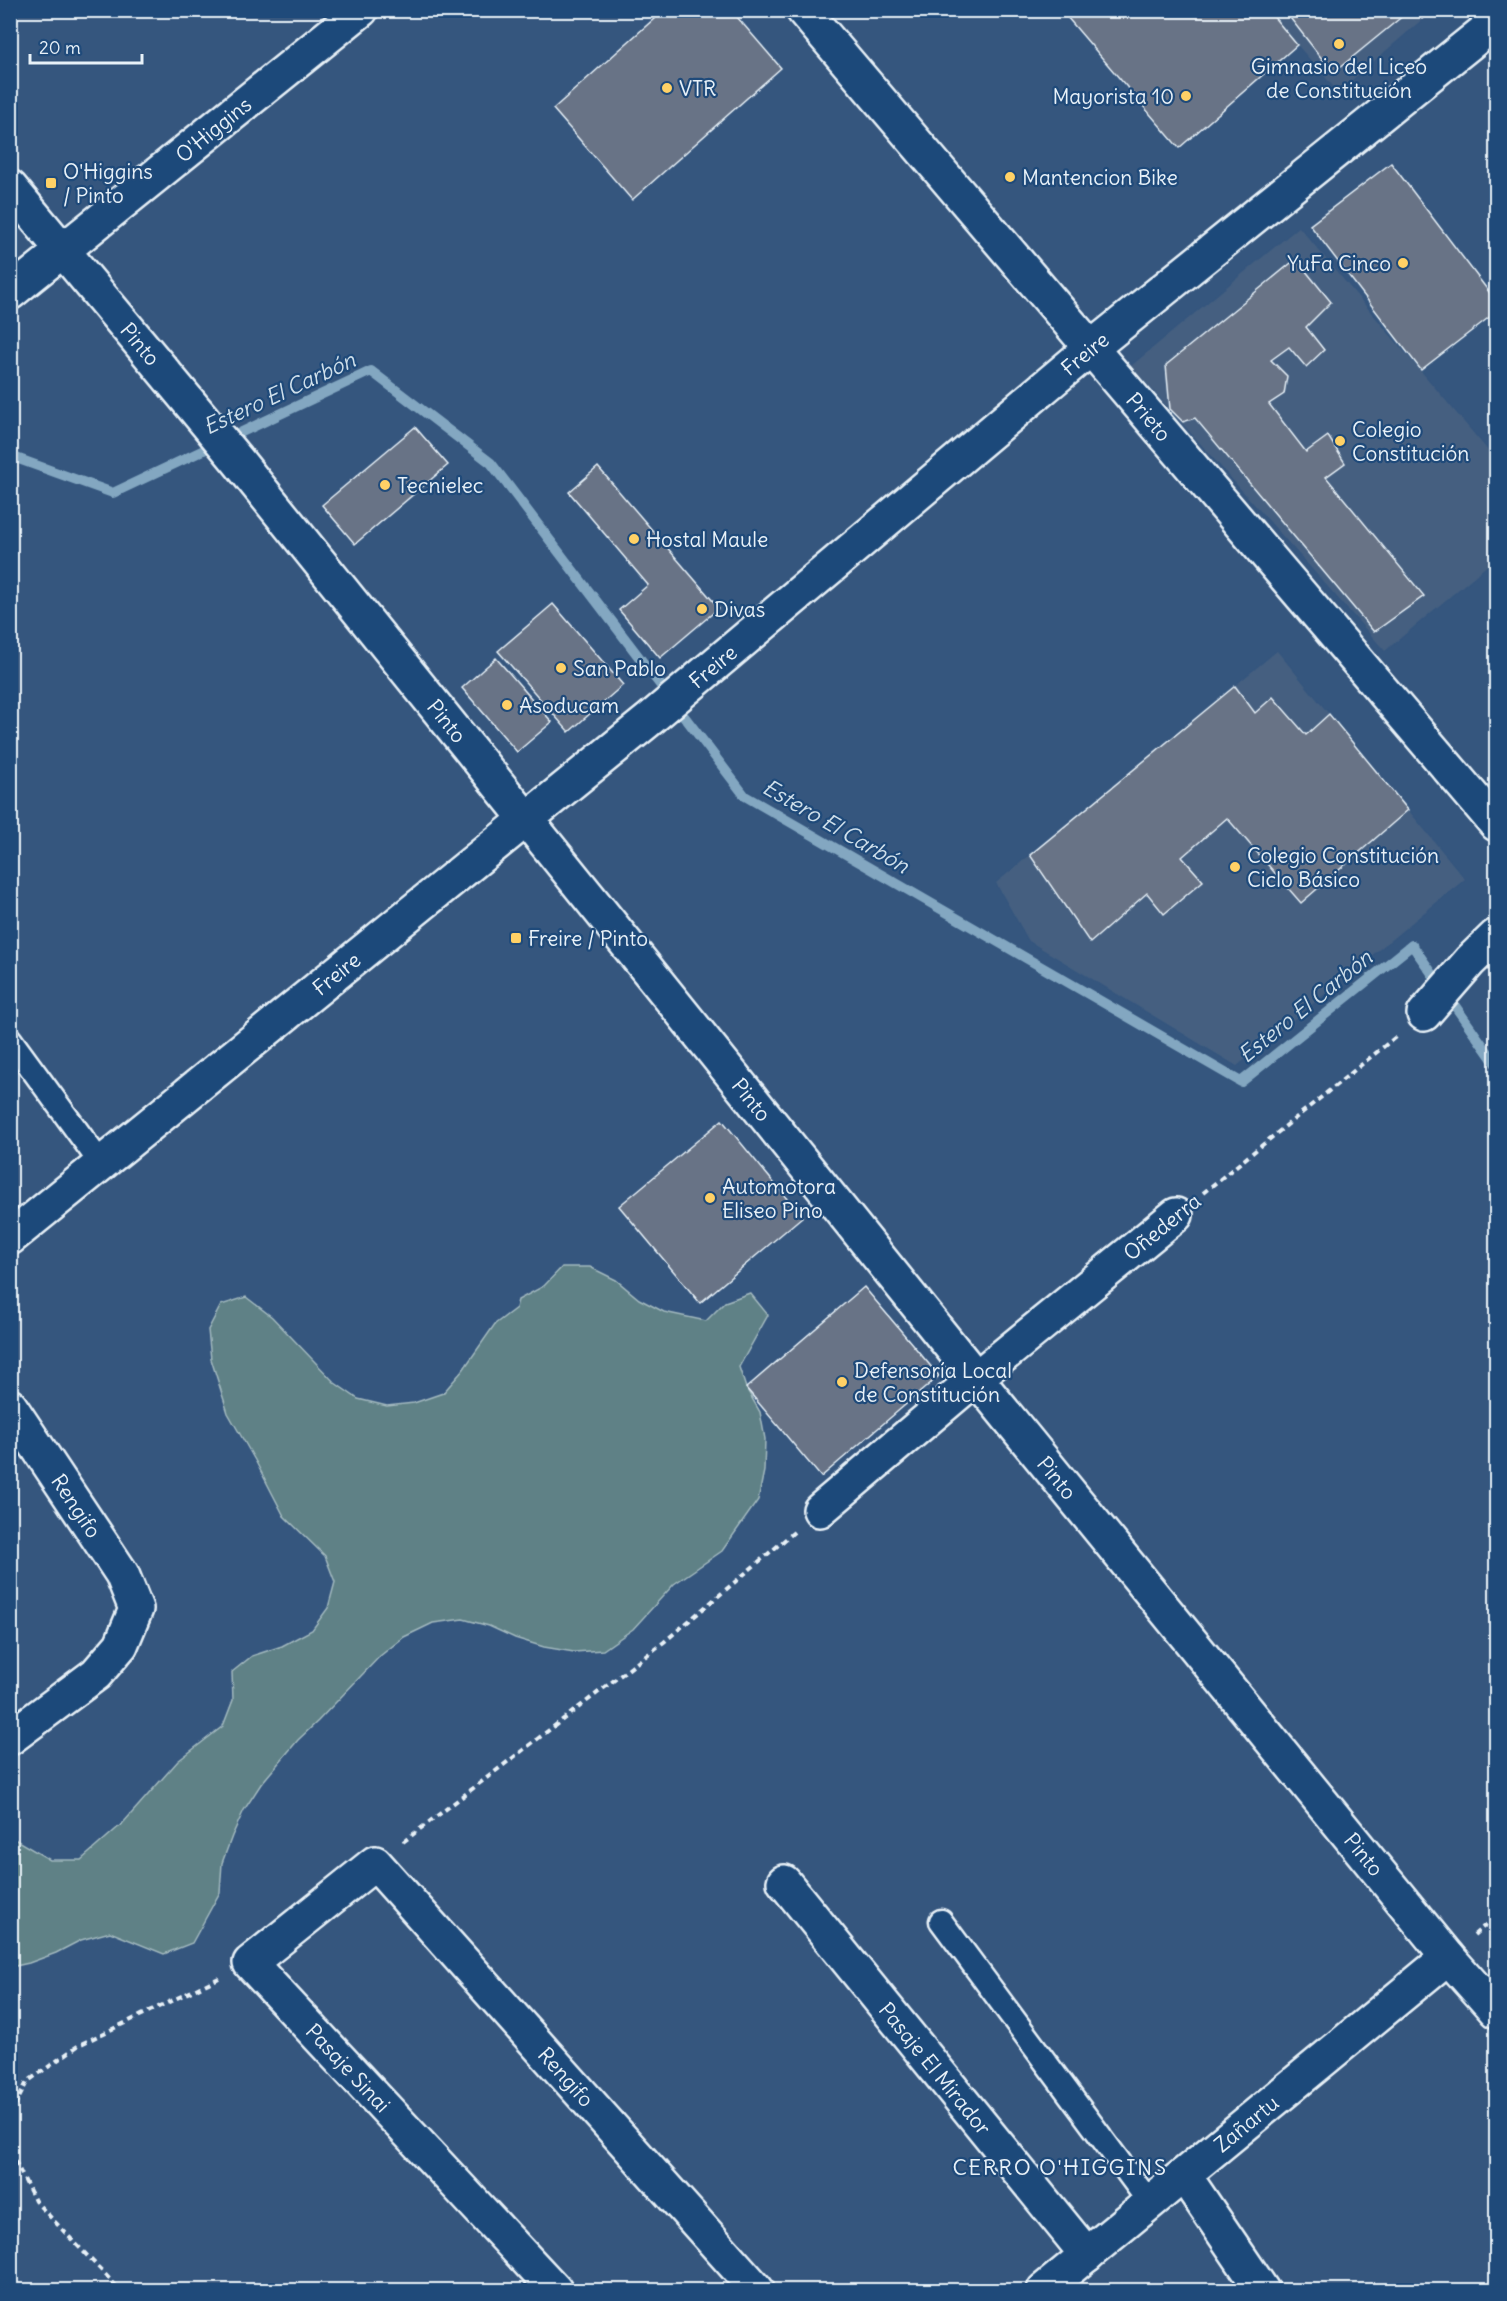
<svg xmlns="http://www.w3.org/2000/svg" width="1507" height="2301" viewBox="0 0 1507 2301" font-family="Delius,sans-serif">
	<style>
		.built { fill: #445f80 }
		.green { fill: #5e8186; stroke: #a3b9bf; stroke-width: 1.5 }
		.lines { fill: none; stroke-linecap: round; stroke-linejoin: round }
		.stream { stroke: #83a7c1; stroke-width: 10 }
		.building { fill: #677386; stroke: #e8f1f8; stroke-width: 1.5 }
		.lane-casing { stroke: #e8f1f8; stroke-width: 27 }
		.street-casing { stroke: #e8f1f8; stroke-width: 38 }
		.secondary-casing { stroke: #e8f1f8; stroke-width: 38 }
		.path { stroke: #e8f1f8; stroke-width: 4; stroke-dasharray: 6 4.5; stroke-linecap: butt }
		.lane { stroke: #1f4a7a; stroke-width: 22 }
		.street { stroke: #1f4a7a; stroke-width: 33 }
		.secondary { stroke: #1f4a7a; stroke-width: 33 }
		.poi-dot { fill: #ffd166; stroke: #1f4a7a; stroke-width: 2 }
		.labels { text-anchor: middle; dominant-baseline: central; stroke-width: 4.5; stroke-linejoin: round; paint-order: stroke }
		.poi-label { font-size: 21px; fill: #e8f1f8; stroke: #1f4a7a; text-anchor: start }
		.street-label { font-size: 21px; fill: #e8f1f8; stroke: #1f4a7a }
		.water-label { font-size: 22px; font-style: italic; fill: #cfdfea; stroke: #1f4a7a }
		.neighbourhood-label { font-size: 22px; letter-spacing: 1.5px; fill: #e8f1f8; stroke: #1f4a7a }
	</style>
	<rect width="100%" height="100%" fill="#35567e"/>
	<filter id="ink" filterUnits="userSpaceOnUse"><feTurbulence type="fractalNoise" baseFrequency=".0167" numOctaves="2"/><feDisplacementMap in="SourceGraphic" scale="12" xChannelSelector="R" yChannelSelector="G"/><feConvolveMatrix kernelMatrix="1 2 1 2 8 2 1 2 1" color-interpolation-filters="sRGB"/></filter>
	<g filter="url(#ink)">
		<path class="built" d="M1268,11H1432L1338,92Z
			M1299,227L1496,460V558L1385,651L1131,366Z
			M1277,651L1465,879L1237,1066L1029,941L996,883Z"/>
		<path class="green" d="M562,1267H590L616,1280L639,1299L664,1312L706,1321L725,1302L750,1293L768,1315L739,1367L746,1388L760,1412L765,1439L764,1471L758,1500L722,1551L674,1584L633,1629L603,1650L574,1652L544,1647L515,1638L489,1626L463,1619L433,1623L404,1637L380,1656L318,1721L298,1740L261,1784L244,1810L232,1836L222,1863L220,1892L192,1943L164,1954L110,1932L81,1940L56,1953L29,1963L11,1967V1837L50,1860H81L123,1823L178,1761L223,1726L233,1700L232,1672L252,1656L282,1646L312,1630L328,1608L335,1582L325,1556L284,1516L256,1462L228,1413L211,1359L208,1330L221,1305L246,1297L272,1317L335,1383L358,1399L387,1406L414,1403L443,1393L463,1370L495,1324L516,1308L518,1300L544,1286Z"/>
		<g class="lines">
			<path class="stream" d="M10,453L16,458L113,493L371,371L491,463L745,796L1241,1082L1412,945L1496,1064"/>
		</g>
		<path class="building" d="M664,10H731L781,68L632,200L553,109Z
			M1061,10H1268L1297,45L1179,148Z
			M1284,10H1400L1404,15L1333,73Z
			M1415,10H1432L1422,19Z
			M1391,163L1496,301V312L1421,370L1310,225Z
			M1296,259L1331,302L1306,327L1324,350L1306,367L1289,347L1271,360L1287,376L1284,394L1269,404L1306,452L1328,436L1345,463L1326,477L1424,596L1374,632L1195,418L1183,422L1170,409L1166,365Z
			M415,427L448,465L355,544L322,505Z
			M598,467L719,608L660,658L619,610L648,585L569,492Z
			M553,604L623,685L569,732L498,651Z
			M496,658L552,722L517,752L462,688Z
			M1235,686L1255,713L1273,697L1306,735L1329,714L1408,810L1301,903L1227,818L1182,857L1203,881L1164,914L1147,893L1090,943L1030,855Z
			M722,1120L802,1217L700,1303L619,1206Z
			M864,1287L939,1376L821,1477L746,1388Z"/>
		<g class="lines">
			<defs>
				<path id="lane" d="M10,1039L102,1165
					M941,1921L1150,2203"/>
				<g id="street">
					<path id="s1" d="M10,187L238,461L976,1378L1448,1957L1496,2011"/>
					<path d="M1424,1014L1470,961L1496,936"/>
					<path id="s2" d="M10,1406L122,1574L136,1609L121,1645L96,1674L10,1738"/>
					<path d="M820,1510L976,1378L1176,1215"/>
					<path id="s3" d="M784,1882L1087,2255"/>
					<path d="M1184,2175L1262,2290"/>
					<path id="s4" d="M555,2290L250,1963L375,1863L757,2290"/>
					<path id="s5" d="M1044,2290L1448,1957"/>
				</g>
				<g id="secondary">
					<path id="s6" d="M803,10L1496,824"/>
					<path id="s7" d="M10,293L361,10"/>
					<path id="s8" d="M10,1238L650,719L1091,348L1496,22"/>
				</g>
			</defs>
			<use href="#lane" class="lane-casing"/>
			<use href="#street" class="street-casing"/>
			<use href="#secondary" class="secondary-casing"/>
			<path class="path" d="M1203,1193L1398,1035
				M403,1842L664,1642L794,1532
				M1474,1935L1496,1916
				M10,2116L27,2082L79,2045L219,1978
				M10,2151L35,2201L120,2290"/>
			<use href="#lane" class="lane"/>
			<use href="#street" class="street"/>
			<use href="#secondary" class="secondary"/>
		</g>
	</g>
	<g class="poi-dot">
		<circle cx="1339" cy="44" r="6"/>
		<circle cx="667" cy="88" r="6"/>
		<circle cx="1186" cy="96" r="6"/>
		<circle cx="1010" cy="177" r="6"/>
		<rect x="45" y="177" width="12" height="12" rx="3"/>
		<circle cx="1403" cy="263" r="6"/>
		<circle cx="1340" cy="441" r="6"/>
		<circle cx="385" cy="485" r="6"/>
		<circle cx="634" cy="539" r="6"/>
		<circle cx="702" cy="609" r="6"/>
		<circle cx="561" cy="668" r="6"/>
		<circle cx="507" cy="705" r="6"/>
		<circle cx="1235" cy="867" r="6"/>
		<rect x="510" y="932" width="12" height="12" rx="3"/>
		<circle cx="710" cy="1198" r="6"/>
		<circle cx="842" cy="1382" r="6"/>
	</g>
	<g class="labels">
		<g class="poi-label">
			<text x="1339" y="66" text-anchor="middle">Gimnasio del Liceo<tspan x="1339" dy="24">de Constitución</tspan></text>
			<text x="679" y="88">VTR</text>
			<text x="1174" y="96" text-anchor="end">Mayorista 10</text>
			<text x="63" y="171">O'Higgins<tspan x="63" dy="24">/ Pinto</tspan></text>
			<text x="1022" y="177">Mantencion Bike</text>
			<text x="1391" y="263" text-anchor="end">YuFa Cinco</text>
			<text x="1352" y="429">Colegio<tspan x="1352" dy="24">Constitución</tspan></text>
			<text x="397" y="485">Tecnielec</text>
			<text x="646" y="539">Hostal Maule</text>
			<text x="714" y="609">Divas</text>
			<text x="573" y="668">San Pablo</text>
			<text x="519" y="705">Asoducam</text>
			<text x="1247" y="855">Colegio Constitución<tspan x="1247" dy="24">Ciclo Básico</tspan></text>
			<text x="528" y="938">Freire / Pinto</text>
			<text x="722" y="1186">Automotora<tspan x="722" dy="24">Eliseo Pino</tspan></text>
			<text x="854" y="1370">Defensoría Local<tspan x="854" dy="24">de Constitución</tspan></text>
		</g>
		<g class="street-label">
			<text stroke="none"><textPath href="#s7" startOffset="261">O'Higgins</textPath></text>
			<text stroke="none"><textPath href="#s1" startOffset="204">Pinto</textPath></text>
			<text stroke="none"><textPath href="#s8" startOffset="1392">Freire</textPath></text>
			<text stroke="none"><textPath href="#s6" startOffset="534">Prieto</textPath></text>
			<text stroke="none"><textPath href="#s8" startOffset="906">Freire</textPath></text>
			<text stroke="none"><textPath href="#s1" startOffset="690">Pinto</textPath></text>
			<text stroke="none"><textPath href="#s8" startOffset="420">Freire</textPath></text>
			<text stroke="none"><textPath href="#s1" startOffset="1176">Pinto</textPath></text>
			<text transform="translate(1162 1227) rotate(-39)">Oñederra</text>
			<text stroke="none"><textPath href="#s1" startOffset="1662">Pinto</textPath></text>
			<text stroke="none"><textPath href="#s2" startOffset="120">Rengifo</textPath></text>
			<text stroke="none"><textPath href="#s1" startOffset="2148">Pinto</textPath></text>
			<text transform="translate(348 2068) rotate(47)">Pasaje Sinai</text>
			<text stroke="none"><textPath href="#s3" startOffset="240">Pasaje El Mirador</textPath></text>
			<text stroke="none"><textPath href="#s4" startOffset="894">Rengifo</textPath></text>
			<text stroke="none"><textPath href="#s5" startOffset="262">Zañartu</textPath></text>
		</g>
		<g class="water-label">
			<text transform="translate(279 393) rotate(-25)">Estero El Carbón</text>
			<text transform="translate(836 826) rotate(30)">Estero El Carbón</text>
			<text transform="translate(1305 1006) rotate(-39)">Estero El Carbón</text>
		</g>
		<g class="neighbourhood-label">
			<text x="1060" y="2167">CERRO O'HIGGINS</text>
		</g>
	</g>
	<rect width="1507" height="2301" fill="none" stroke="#1f4a7a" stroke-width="36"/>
	<rect x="18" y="18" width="1471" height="2265" fill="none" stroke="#e8f1f8" stroke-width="2" filter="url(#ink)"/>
	<path d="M30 54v9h112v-9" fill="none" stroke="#e8f1f8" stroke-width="3"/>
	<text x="39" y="54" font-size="18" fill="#e8f1f8" stroke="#1f4a7a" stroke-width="4.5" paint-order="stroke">20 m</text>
</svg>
